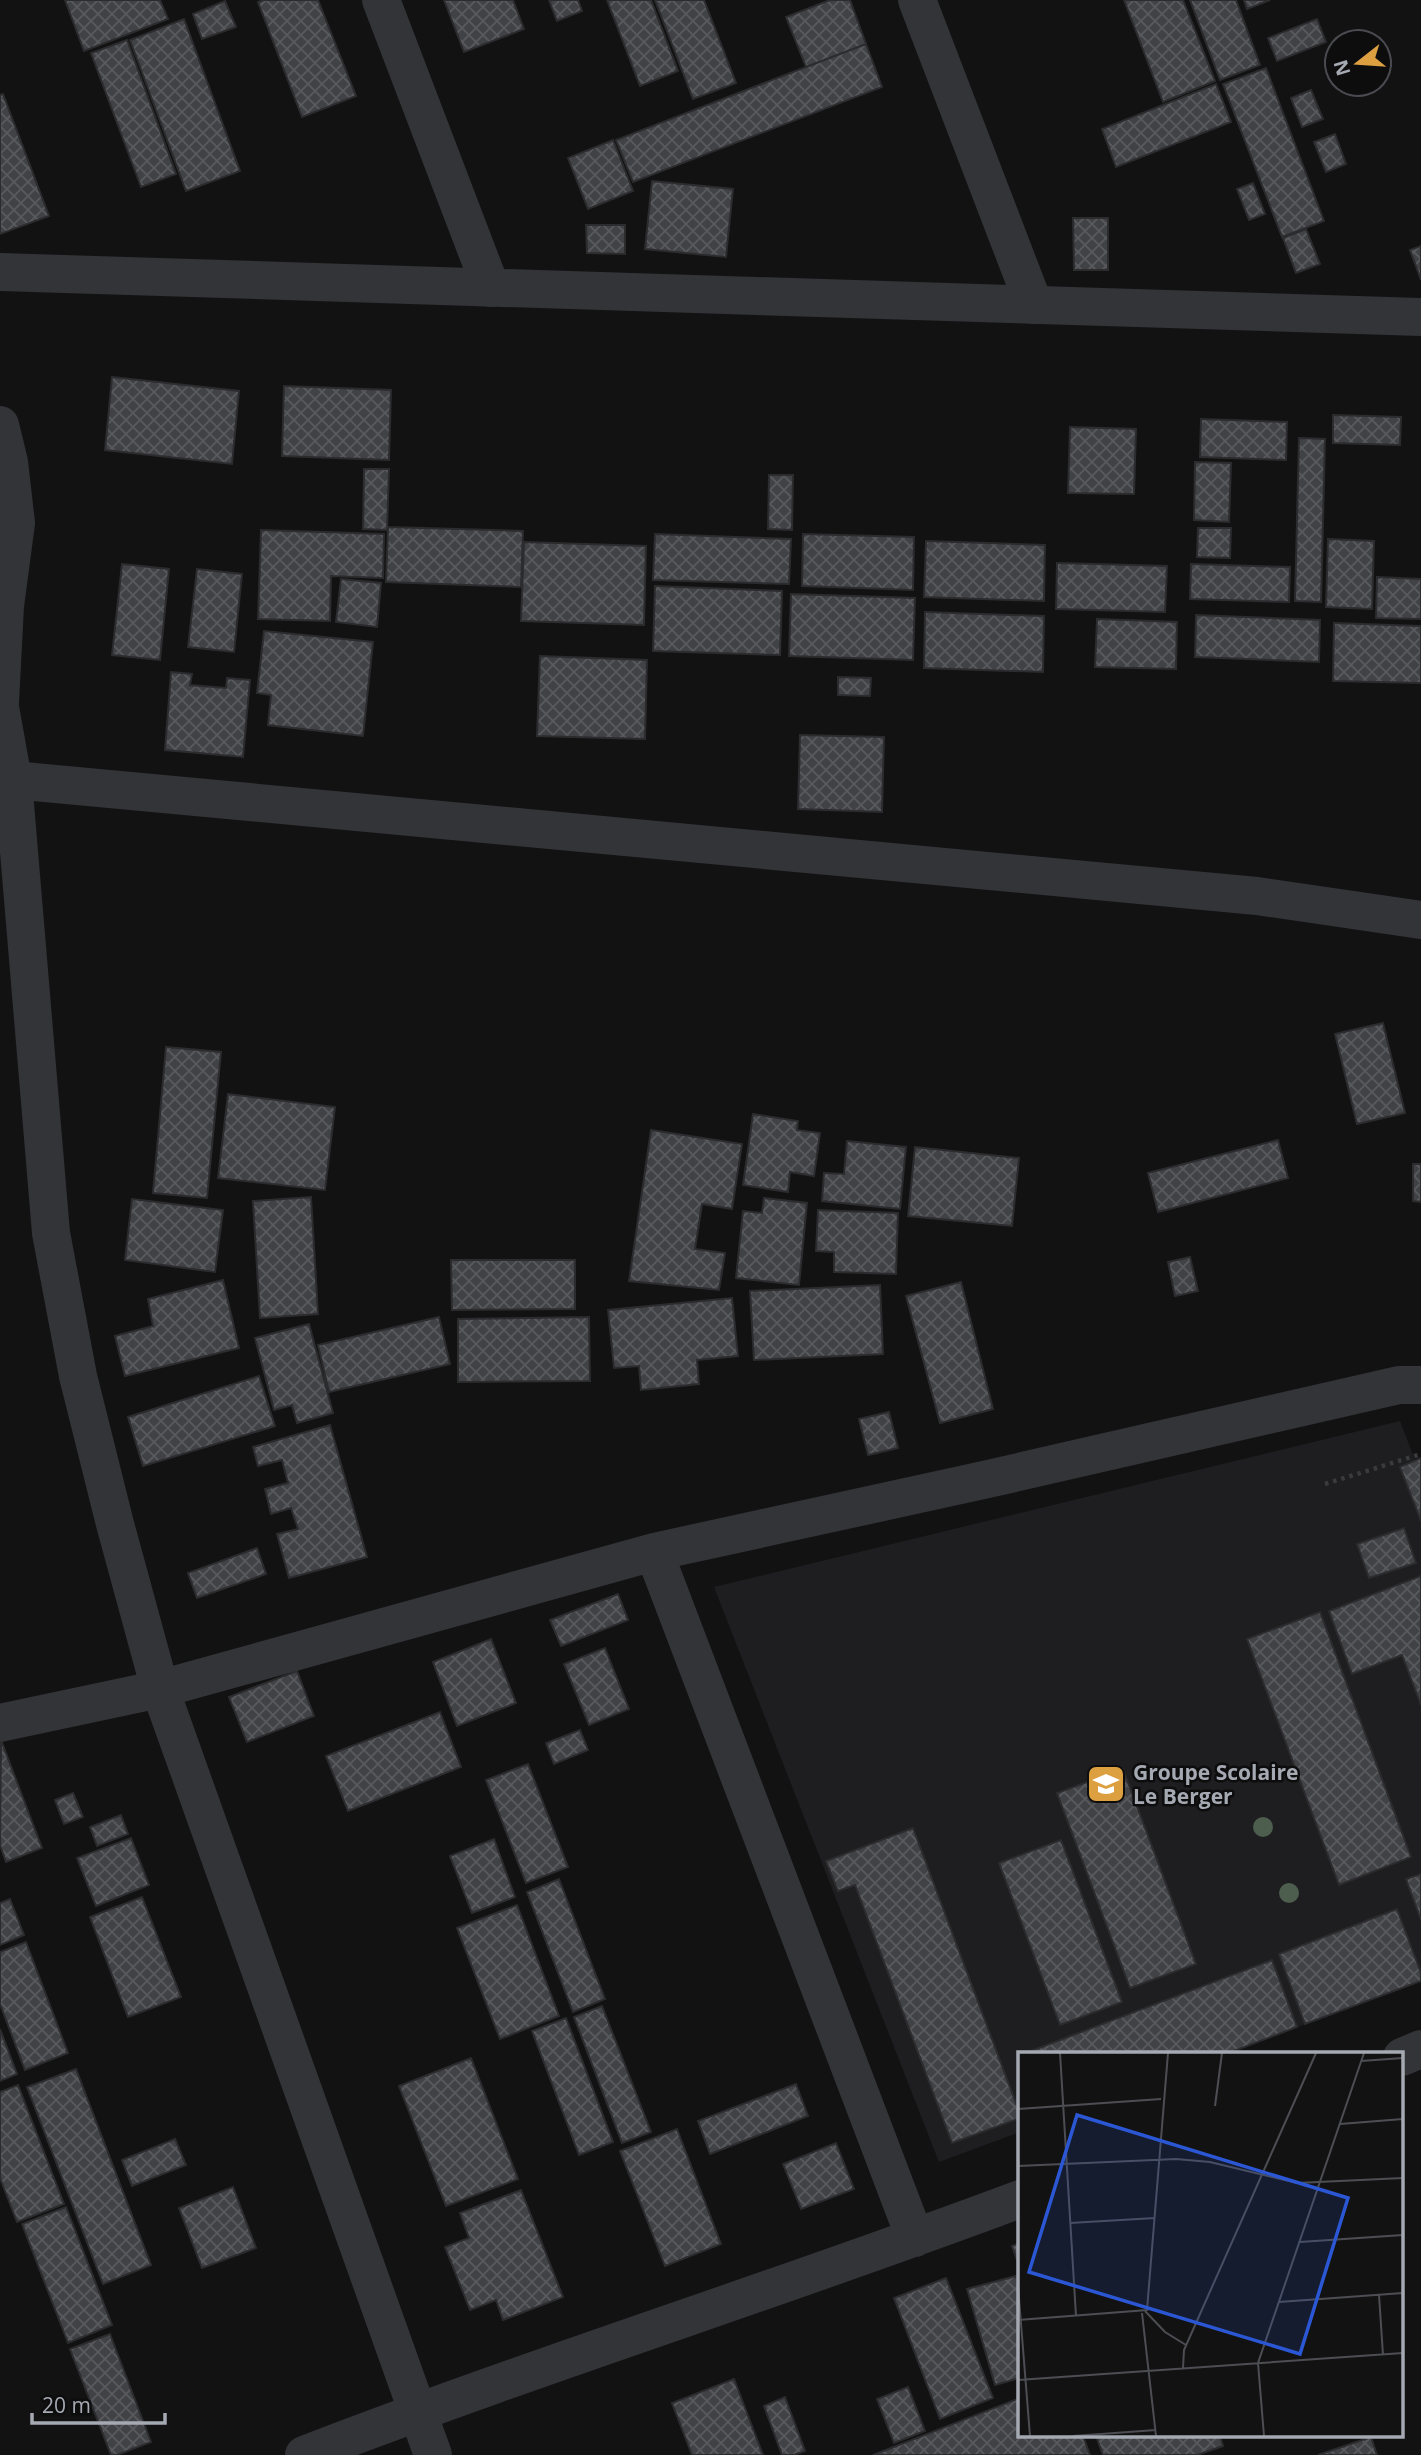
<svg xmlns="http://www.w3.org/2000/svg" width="1421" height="2455" viewBox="0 0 1421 2455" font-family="'Open Sans',sans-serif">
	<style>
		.built { fill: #1e1e20 }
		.building { fill: url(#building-cross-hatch); stroke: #2c2c2f; stroke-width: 2 }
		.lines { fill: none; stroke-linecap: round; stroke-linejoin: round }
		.path { stroke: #393b3e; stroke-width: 4.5; stroke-dasharray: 3.5 5; stroke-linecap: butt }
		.minor { stroke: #333437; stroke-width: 38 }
		.tertiary { stroke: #333437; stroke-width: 38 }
		.tree { fill: #4d5d4e }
		.labels { text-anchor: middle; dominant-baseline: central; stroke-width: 5; stroke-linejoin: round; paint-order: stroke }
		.poi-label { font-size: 21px; font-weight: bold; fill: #a5a9b2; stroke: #0d0d0e; text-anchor: start }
		.inset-road { fill: none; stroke: #4d4e53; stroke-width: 2 }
		.view { fill: #2b57d4; fill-opacity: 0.15; stroke: #2b57d4; stroke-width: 3.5 }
		.inset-edge { fill: none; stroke: #a5a9b2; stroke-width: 3.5 }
	</style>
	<defs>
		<pattern id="building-cross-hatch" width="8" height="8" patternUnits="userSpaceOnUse" patternTransform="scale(1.75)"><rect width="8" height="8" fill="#414246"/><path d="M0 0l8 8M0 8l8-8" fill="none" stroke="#595a5e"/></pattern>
	</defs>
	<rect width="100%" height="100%" fill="#121213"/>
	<path class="built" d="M1400,1421L1415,1460L1421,1458V1981L1226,2054H1020V2132L939,2162L714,1587Z"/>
	<path class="building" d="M65,0H160L168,19L84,51Z
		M264,0H318L356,96L302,117L258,2Z
		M444,0H513L524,29L464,52Z
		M549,0H578L582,11L557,21Z
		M607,0H651L678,71L640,86Z
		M655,0H704L736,83L693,99Z
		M830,0H850L866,44L806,67L786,17Z
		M1124,0H1183L1215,81L1163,102Z
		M1190,0H1236L1260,65L1220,80Z
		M1244,0H1270L1247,9Z
		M225,1L236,27L202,39L193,14Z
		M184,19L240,171L186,191L130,40Z
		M1317,19L1326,42L1277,61L1268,38Z
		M127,40L176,174L141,187L91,53Z
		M866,44L882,87L633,182L616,140Z
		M1266,68L1324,221L1282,237L1223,84Z
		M1216,84L1231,122L1116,167L1102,129Z
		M1311,90L1323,119L1302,127L1291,98Z
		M3,94L49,216L0,234V95Z
		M1335,134L1346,164L1326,172L1314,142Z
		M613,140L633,191L588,209L568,158Z
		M652,181L733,189L726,257L645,249Z
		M1253,183L1265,214L1249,220L1237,189Z
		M1073,218H1108V270H1074Z
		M586,225H625V254L587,253Z
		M1306,229L1320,264L1296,273L1283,238Z
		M1421,246V280L1410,250Z
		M112,377L239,391L232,464L105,450Z
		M284,386L391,390L389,460L282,456Z
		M1333,415L1401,417L1400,445L1333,443Z
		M1201,419L1287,422L1286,460L1200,457Z
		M1070,427L1136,429L1134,494L1068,493Z
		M1299,438L1325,439L1321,602L1295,601Z
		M1195,462L1231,463L1229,522L1194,520Z
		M364,469H389L387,530L363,529Z
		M769,475H793L792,530L768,529Z
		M388,527L523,531L521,587L386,582Z
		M1198,528H1231L1230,558L1197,557Z
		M261,530L384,534L383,578L331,576L330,621L258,619Z
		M655,534L791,539L789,584L653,580Z
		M803,534L914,537L913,590L802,586Z
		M1328,539L1374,541L1372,609L1326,607Z
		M926,541L1045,545L1044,601L924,597Z
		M524,542L646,546L644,625L521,621Z
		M1057,563L1167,566L1165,612L1056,609Z
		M122,564L169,569L160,660L112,655Z
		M1191,564L1290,567L1289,602L1190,599Z
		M197,569L242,574L234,652L188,647Z
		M1377,577L1421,579V619L1376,618Z
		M341,579L381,583L377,627L336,622Z
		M655,586L782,591L780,655L653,651Z
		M791,594L915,598L913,660L789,656Z
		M925,612L1044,616L1043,672L924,668Z
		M1196,615L1320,620L1319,662L1195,657Z
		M1097,619L1177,622L1176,669L1095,667Z
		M1334,623L1421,626V683L1333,681Z
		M264,631L373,642L363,736L268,725L271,695L257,693Z
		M540,656L647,660L645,739L537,736Z
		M171,672L192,674L190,685L226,688L227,678L250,680L243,757L165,750Z
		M838,677L871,678L870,696L838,695Z
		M800,735L884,737L882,812L798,809Z
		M1383,1023L1405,1113L1357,1124L1335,1034Z
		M166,1047L221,1052L207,1198L153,1193Z
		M228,1094L335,1107L325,1190L218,1178Z
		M753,1114L798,1121L797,1130L820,1133L814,1176L790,1172L788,1192L743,1185Z
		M651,1130L742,1144L732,1209L702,1204L695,1249L725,1253L719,1290L629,1281Z
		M1278,1140L1288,1178L1158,1212L1148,1173Z
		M847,1141L906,1147L900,1209L822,1201L824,1173L844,1174Z
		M915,1147L1019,1158L1012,1226L908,1216Z
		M1413,1164H1421V1202L1413,1201Z
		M311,1197L318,1314L260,1318L253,1201Z
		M764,1198L807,1203L799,1285L736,1278L743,1211L762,1213Z
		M132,1199L223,1210L215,1272L125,1260Z
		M818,1210L898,1213L896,1274L834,1272V1252L816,1251Z
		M1190,1257L1198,1291L1175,1296L1168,1262Z
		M451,1260H575V1309L452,1310Z
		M223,1280L239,1348L125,1376L115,1336L153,1326L148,1299Z
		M961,1282L993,1409L940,1423L906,1296Z
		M880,1285L883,1354L754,1360L750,1291Z
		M732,1298L738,1356L697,1360L699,1384L641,1390L639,1366L614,1368L608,1310Z
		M439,1317L450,1364L329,1392L318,1345Z
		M589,1317L590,1381L458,1382V1319Z
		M309,1324L333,1413L297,1423L292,1405L274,1410L255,1338Z
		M259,1376L275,1426L143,1466L128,1417Z
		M889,1412L898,1448L868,1455L859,1419Z
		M330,1425L367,1557L289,1578L277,1534L298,1529L291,1508L271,1514L265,1489L288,1483L282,1460L258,1466L253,1447Z
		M1421,1458V1521L1400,1467Z
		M1404,1528L1416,1563L1369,1578L1357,1544Z
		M257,1548L266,1574L197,1598L188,1573Z
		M1421,1576V1705L1402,1655L1352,1674L1329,1611Z
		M618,1594L628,1620L561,1646L550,1620Z
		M1320,1612L1411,1857L1339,1885L1247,1639Z
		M491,1639L516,1703L457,1726L433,1662Z
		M605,1648L629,1709L589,1725L564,1664Z
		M297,1671L314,1716L247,1742L229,1697Z
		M440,1712L461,1767L348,1811L326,1756Z
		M580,1730L588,1750L554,1764L546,1743Z
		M1,1740L42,1848L6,1862L0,1845Z
		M528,1764L568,1867L526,1883L486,1780Z
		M1123,1769L1196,1964L1130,1988L1057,1793Z
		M73,1793L83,1817L64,1824L55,1800Z
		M121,1815L128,1834L97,1846L90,1827Z
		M913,1828L1020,2114V2118L952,2143L855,1885L838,1891L826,1861Z
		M131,1838L149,1885L96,1906L77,1858Z
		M494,1839L515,1897L472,1913L450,1856Z
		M1061,1840L1122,2002L1060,2025L999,1863Z
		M1421,1874V1920L1406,1879Z
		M559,1879L605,1999L573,2012L527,1892Z
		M142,1897L181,1997L128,2017L90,1917Z
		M10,1899L24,1935L0,1945V1903Z
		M517,1905L559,2016L500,2039L457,1928Z
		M1397,1909L1421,1973V1981L1305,2024L1279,1954Z
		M26,1942L68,2053L25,2070L0,2004V1952Z
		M1272,1960L1297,2027L1226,2054H1023Z
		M602,2006L651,2132L622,2143L574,2017Z
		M566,2018L613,2142L579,2155L532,2031Z
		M0,2029L17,2074L0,2081Z
		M471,2058L518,2179L446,2206L399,2086Z
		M76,2069L151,2265L103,2284L27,2087Z
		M796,2084L808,2116L710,2154L698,2121Z
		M18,2085L64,2204L17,2222L0,2178V2092Z
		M677,2129L721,2244L665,2266L620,2151Z
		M175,2139L186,2165L132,2186L122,2160Z
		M836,2143L854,2189L801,2209L783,2164Z
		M233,2187L256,2248L202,2268L179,2208Z
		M521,2190L563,2297L503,2320L496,2300L470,2310L445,2247L469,2238L460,2213Z
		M66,2207L112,2325L68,2343L22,2224Z
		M1020,2243V2268L1012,2246Z
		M1016,2276L1020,2291V2378L995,2385L967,2289Z
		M946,2278L993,2398L940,2419L894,2298Z
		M110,2334L151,2442L117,2455H111L70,2349Z
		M734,2379L763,2455H692L672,2403Z
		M908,2387L925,2431L894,2443L877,2399Z
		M785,2397L805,2451L794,2455H782L764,2406Z
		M1020,2398V2436H1083L1090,2455H873Z
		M1096,2436H1220L1223,2446L1197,2455H1103Z
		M1371,2437L1377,2455H1318Z"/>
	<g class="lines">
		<path class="path" d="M1325,1484L1421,1454"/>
		<path class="minor" d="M381,0L491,288
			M917,0L1034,305
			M0,425L9,462L16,523L5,606L0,702
			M0,707L13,780L51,1233L78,1376L115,1524L160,1689L433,2455
			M0,775L13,780L1257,896L1421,920
			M654,1552L915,2238
			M0,1723L160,1689L654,1552L988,1479L1399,1385H1421
			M1402,2057L1421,2049
			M304,2455C540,2364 783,2288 1020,2199"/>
		<path class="tertiary" d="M0,272L1421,317"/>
	</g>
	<g class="tree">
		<circle cx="1263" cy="1827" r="10"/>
		<circle cx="1289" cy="1893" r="10"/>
	</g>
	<defs>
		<symbol id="school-square" viewBox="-11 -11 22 22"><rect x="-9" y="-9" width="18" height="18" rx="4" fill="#dca041" stroke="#0d0d0e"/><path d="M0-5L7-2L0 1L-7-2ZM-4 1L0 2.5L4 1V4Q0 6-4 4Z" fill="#fff"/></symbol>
	</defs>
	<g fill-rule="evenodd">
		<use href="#school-square" x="1084" y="1762" width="44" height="44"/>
	</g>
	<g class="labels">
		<g class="poi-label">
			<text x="1133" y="1772">Groupe Scolaire<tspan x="1133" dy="24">Le Berger</tspan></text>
		</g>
	</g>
	<g transform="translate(1018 2052)">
		<rect width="385" height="385" fill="#121213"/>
		<path class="inset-road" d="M42,1L58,264M343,9L385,6M197,54L204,1M0,57L143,47M322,72L385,67M0,114L158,107L192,110L279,131L385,126M52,171L137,166M282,190L385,183M0,234L12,384M361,243L365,303M261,250L385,241M127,259L147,280L168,293M124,261L138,384M0,268L129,258L150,1M165,316L166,298L298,1M0,328L385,301M55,384L138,378M246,384L240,311L346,1"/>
		<path class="view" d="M59,63L330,146L282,302L11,220Z"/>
		<rect width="385" height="385" class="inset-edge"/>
	</g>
	<g transform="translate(1358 63) rotate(253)"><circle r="33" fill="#0d0d0e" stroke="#4a4b50" stroke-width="2"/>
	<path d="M0-5L12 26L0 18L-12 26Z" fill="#dca041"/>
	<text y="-10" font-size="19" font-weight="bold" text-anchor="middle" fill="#a5a9b2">N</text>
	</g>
	<path d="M32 2413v10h133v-10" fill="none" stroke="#a5a9b2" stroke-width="3.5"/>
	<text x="42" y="2413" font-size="21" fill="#a5a9b2" stroke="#0d0d0e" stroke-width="5" paint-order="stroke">20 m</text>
</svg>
